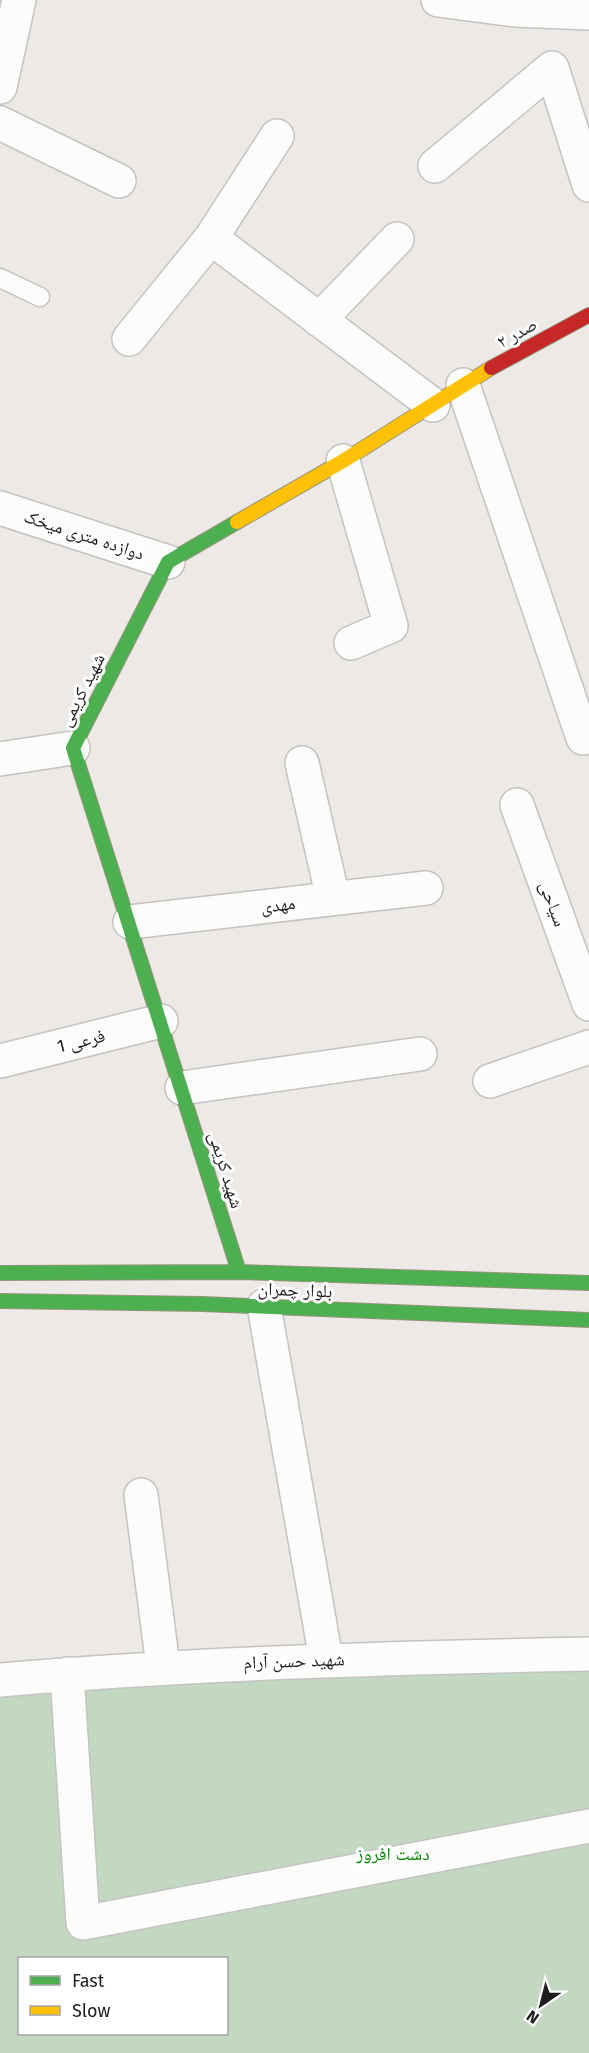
<svg xmlns="http://www.w3.org/2000/svg" width="589" height="2053" viewBox="0 0 589 2053" font-family="'Fira Sans','Noto Naskh Arabic',sans-serif">
	<style>
		.cemetery { fill: #c3d8c1; fill-rule: evenodd }
		.lines { fill: none; stroke-linecap: round; stroke-linejoin: round }
		.lane-casing { stroke: #c4c3c2; stroke-width: 21 }
		.street-casing { stroke: #c4c3c2; stroke-width: 36 }
		.fast-casing { stroke: #97967d; stroke-width: 16 }
		.slow-casing { stroke: #97967d; stroke-width: 16 }
		.jam-casing { stroke: #97967d; stroke-width: 16 }
		.lane { stroke: #fcfcfb; stroke-width: 18 }
		.street { stroke: #fcfcfb; stroke-width: 33 }
		.fast { stroke: #4caf50; stroke-width: 14 }
		.slow { stroke: #ffc107; stroke-width: 14 }
		.jam { stroke: #c62828; stroke-width: 14 }
		.labels { text-anchor: middle; dominant-baseline: central; stroke-width: 6; stroke-linejoin: round; paint-order: stroke }
		.street-label { font-size: 18px; fill: #1d1d1d; stroke: #fff }
		.park-label { font-size: 18px; fill: #048601; stroke: #fff }
	</style>
	<rect width="100%" height="100%" fill="#ece9e6"/>
	<path class="cemetery" d="M589,1654V2053H0V1680ZM20,1958H226V2034H20Z"/>
	<g class="lines">
		<defs>
			<path id="lane" d="M0,278L40,297"/>
			<path id="street" d="M438,0L515,10L589,13
				M0,87L19,0
				M0,123L119,181
				M435,166L552,68L589,185
				M211,238L433,405
				M319,320L397,239
				M129,339L211,238L277,136
				M463,385L583,738
				M343,461L391,626L351,643
				M0,508L168,562
				M0,759L73,748
				M302,763L333,898
				M517,805L589,1004
				M130,922L426,888
				M0,1061L161,1021
				M490,1081L589,1047
				M182,1088L420,1054
				M264,1306L326,1659
				M141,1495L163,1666
				M67,1674L83,1923L589,1826
				M0,1680C196,1663 392,1658 589,1654"/>
			<path id="fast" d="M237,522L168,562L73,748L239,1272
				M0,1273L239,1272L589,1283
				M0,1301L202,1304L589,1320"/>
			<path id="slow" d="M237,522L343,461L491,368"/>
			<path id="jam" d="M491,368L589,315"/>
		</defs>
		<use href="#lane" class="lane-casing"/>
		<use href="#street" class="street-casing"/>
		<use href="#fast" class="fast-casing"/>
		<use href="#slow" class="slow-casing"/>
		<use href="#jam" class="jam-casing"/>
		<use href="#lane" class="lane"/>
		<use href="#street" class="street"/>
		<use href="#fast" class="fast"/>
		<use href="#slow" class="slow"/>
		<use href="#jam" class="jam"/>
	</g>
	<g class="labels">
		<g class="street-label">
			<text transform="translate(517 333) rotate(-29)">صدر ۲</text>
			<text transform="translate(84 535) rotate(18)">دوازده متری میخک</text>
			<text transform="translate(82 690) rotate(-63)">شهید کریمی</text>
			<text transform="translate(553 904) rotate(70)">سیاحی</text>
			<text transform="translate(278 905) rotate(-7)">مهدی</text>
			<text transform="translate(81 1041) rotate(-14)">فرعی 1</text>
			<text transform="translate(226 1170) rotate(73)">شهید کریمی</text>
			<text transform="translate(295 1290) rotate(2)">بلوار چمران</text>
			<text transform="translate(294 1661) rotate(-2)">شهید حسن آرام</text>
		</g>
		<g class="park-label">
			<text x="393" y="1854">دشت افروز</text>
		</g>
	</g>
	<rect x="18" y="1957" width="210" height="78" fill="#ffffff" stroke="#a5a5a5" stroke-width="1.5"/>
	<rect x="30" y="1976" width="30" height="9" fill="#4caf50" stroke="#a5a5a5" stroke-width="1.5"/>
	<text x="72" y="1987" font-size="18" fill="#1d1d1d">Fast</text>
	<rect x="30" y="2006" width="30" height="9" fill="#ffc107" stroke="#a5a5a5" stroke-width="1.5"/>
	<text x="72" y="2017" font-size="18" fill="#1d1d1d">Slow</text>
	<g transform="translate(541 2005) rotate(215)" stroke="#ffffff" stroke-width="4.5" paint-order="stroke">
	<path d="M0-4.5L10 22L0 15L-10 22Z" fill="#1d1d1d"/>
	<text y="-9" font-size="16" font-weight="bold" text-anchor="middle" fill="#1d1d1d">N</text>
	</g>
</svg>
